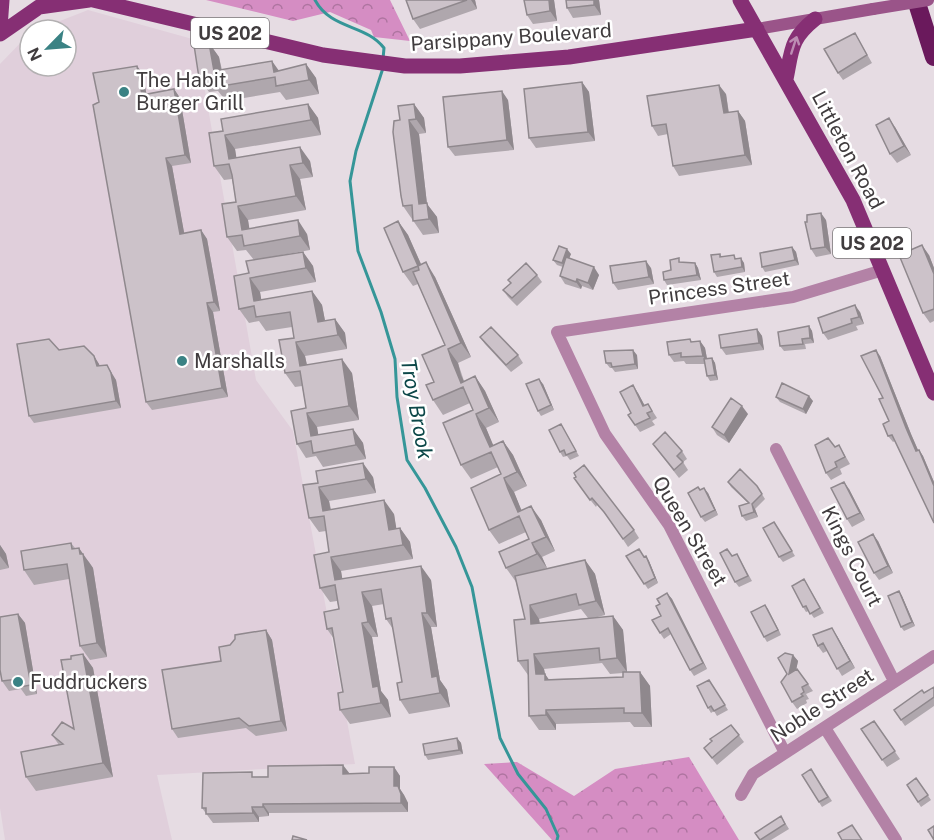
<svg xmlns="http://www.w3.org/2000/svg" width="934" height="840" viewBox="0 0 934 840" font-family="'Public Sans',sans-serif">
	<style>
		.built { fill: #e0cfdb }
		.forest { fill: url(#forest-crowns) }
		.lines { fill: none; stroke-linecap: round; stroke-linejoin: round }
		.stream { stroke: #359698; stroke-width: 3 }
		.minor { stroke: #b382a6; stroke-width: 12 }
		.secondary { stroke: #9a5489; stroke-width: 12 }
		.primary { stroke: #862f74; stroke-width: 15 }
		.motorway { stroke: #6a195c; stroke-width: 18 }
		.secondary-bridge { stroke: #9a5489; stroke-width: 12 }
		.wall { fill: #afa7ad; fill-rule: evenodd }
		.shaded-wall { fill: #8f888d }
		.building { fill: #ccc2c9; stroke: #8f888d; stroke-width: 1.5 }
		.oneway { stroke: #bc8db3 }
		.poi-dot { fill: #3a8284; stroke: #fff; stroke-width: 2 }
		.labels { text-anchor: middle; dominant-baseline: central; stroke-width: 5; stroke-linejoin: round; paint-order: stroke }
		.shield { fill: #fff; stroke: #797678; stroke-width: 1.5 }
		.shield-label { font-size: 18px; font-weight: bold; fill: #403c3e }
		.street-label { font-size: 20px; fill: #403c3e; stroke: #fff }
		.poi-label { font-size: 20px; fill: #403c3e; stroke: #fff; text-anchor: start }
		.water-label { font-size: 21px; font-style: italic; fill: #0c4748; stroke: #fff }
	</style>
	<defs>
		<pattern id="forest-crowns" width="20" height="18" patternUnits="userSpaceOnUse" patternTransform="scale(1.5)"><rect width="20" height="18" fill="#d58dc3"/><path d="M2 6a3 3 0 1 1 6 0M12 15a3 3 0 1 1 6 0" fill="none" stroke="#ae74a0"/></pattern>
	</defs>
	<rect width="100%" height="100%" fill="#e6dce3"/>
	<path class="built" d="M88,10L196,40L256,380L293,431L355,764L157,775L172,840H5L0,808V64L30,33V66H66V30H37Z"/>
	<path class="forest" d="M206,0H390L410,41L374,37L371,30L330,12L293,21Z
		M689,757L739,840H552L484,764L517,762L574,796L615,769Z"/>
	<g class="lines">
		<path class="stream" d="M315,0C331,30 366,24 384,48L383,59
			M383,68L356,151L350,181L358,251L381,312L395,359L397,397L407,460L425,488L456,547L472,587L500,738L518,774L546,809L558,836L557,840"/>
		<path class="minor" d="M776,449L894,681
			M825,728L896,840
			M785,753L669,525L605,434L557,332L793,297L883,270
			M741,795L753,774L934,656"/>
		<path class="secondary" d="M757,29L873,9"/>
		<path class="primary" d="M93,0L323,55L405,66H460L569,57L757,29
			M740,0L853,200L934,393
			M0,28L2,0
			M0,34L39,7L89,0
			M786,79C792,50 790,39 815,19"/>
		<path class="motorway" d="M916,0L934,57"/>
		<path class="secondary-bridge" d="M873,9L928,0"/>
	</g>
	<path class="wall" d="M406,0H475L477,9L420,29L413,19Z
		M554,0L557,21L533,24L527,15Z
		M566,0H599L601,15L573,18L567,8Z
		M855,33L872,63L843,80L838,73Z
		M209,43L219,57L222,70L279,71L306,64L316,78L319,94L286,100L280,92L226,101L218,91L209,92L199,78Z
		M137,66L143,74L146,94L174,89L180,98L191,163L172,166L184,233L201,230L207,239L220,311L213,312L228,397L152,410L146,402L99,102Z
		M582,82L589,92L595,141L536,148L529,138Z
		M726,94L729,113L738,111L745,121L752,165L679,176L673,166L668,134L658,136L652,126Z
		M508,100L514,150L455,156L448,147Z
		M308,104L318,118L321,135L235,149L236,157L310,161L313,177L300,179L306,210L248,220L249,229L307,234L310,250L254,260L246,250L237,251L227,237L236,202L232,179L224,180L214,166L223,131Z
		M414,104L424,118L426,133L419,134L427,204L437,217L439,233L423,235L403,206L400,120Z
		M895,127L911,155L897,163L890,154Z
		M826,220L831,254L816,257L811,249L807,222Z
		M398,221L408,235L421,264L435,277L471,357L458,363L464,381L475,376L485,391L499,422L486,428L493,446L503,441L513,455L527,486L514,492L521,510L541,520L555,551L542,557L547,568L541,570L585,560L595,574L605,615L594,618L613,616L623,630L627,672H640L650,686L652,727H634L630,722L556,724V730H539L529,716L528,675L518,661L525,619L516,582L506,568L529,539L526,532L499,544L489,530L501,474L498,467L471,479L461,465L473,410L470,403L443,415L433,400L434,382L445,345L418,284L413,286L403,272ZM581,609L588,618L540,623L539,619ZM602,663L610,674L623,673V677L548,679L545,674L544,669Z
		M792,247L796,252L799,265L765,272L762,267Z
		M303,252L313,266L316,282L260,292L261,300L312,291L322,305L325,321L335,319L345,333L347,349L305,356L307,365L352,373L359,420L317,427L318,435L353,429L363,443L366,459L323,467L316,456L306,458L297,444L306,408L302,386L295,387L285,373L294,338L292,327L266,331L259,321L249,323L239,309L249,273Z
		M571,254L569,258L599,275L593,290L582,286L581,289L565,284L560,276L563,267L557,265L553,260Z
		M720,254L722,257L737,259L744,263L745,272L717,277L714,272Z
		M929,255L934,268V321L930,323L923,313Z
		M682,263H695L698,268L701,280L667,285L664,280L671,270Z
		M651,268L654,284L618,290L613,283Z
		M537,275L542,282L517,306L508,297L503,290L511,283Z
		M860,312L864,324L856,326L858,330L828,340L823,333Z
		M809,326L812,331L814,343L805,344L806,349L784,351L780,346Z
		M757,329L762,336L764,350L726,355L721,348Z
		M480,337L518,355L523,363L511,372L485,344Z
		M700,341L705,348L707,359L712,358L715,363L718,380L710,381L707,376L705,364H686L684,361L674,362L669,355L692,342Z
		M59,350L94,356L100,366L116,380L121,408L34,423L29,416Z
		M637,355L638,369L615,372L612,368H610L606,363Z
		M880,356L911,434L918,450H919L923,456L934,482V523L895,441L893,442L888,436L889,421L883,398Z
		M543,384L554,410L541,416L538,411Z
		M638,393L645,406L648,404L657,418L652,421L655,425L640,432L628,415L631,413Z
		M776,397L813,401L806,414L780,402Z
		M748,414L729,443L717,435L712,427Z
		M561,424L579,456L570,460L567,456L563,457L560,452Z
		M839,445L850,464L840,469L842,474L831,480L826,473L835,447Z
		M658,451H682L687,459L683,462L688,470L679,478Z
		M373,477L376,493L329,501L331,509L394,514L396,529L400,528L410,542L413,559L341,571L342,579L431,580L437,627H431L440,680L447,690L450,707L409,714L400,700L402,682L393,629L386,619L384,604L372,606L378,637H372L381,691L388,700L391,717L350,724L340,710L343,692L334,639L327,629L339,609L337,601L330,602L320,588L329,552L326,531L319,532L309,518L303,485Z
		M728,482L757,486L765,499L755,509L758,517L746,521L742,516L748,503L731,487Z
		M579,486L634,530L639,538L628,547L609,518L597,505L596,507Z
		M849,489L865,520L852,527L847,519Z
		M700,490L708,493L718,515L705,522L701,517Z
		M774,522L795,556L783,562L779,557Z
		M878,541L893,573L879,580L874,573Z
		M71,543L75,548L89,562L93,568L107,657L90,660L80,646L69,579L34,585L24,570Z
		M0,545L6,554L9,568L0,570Z
		M737,554L752,581L739,587L735,582L732,556Z
		M626,556L644,557L646,556L649,561L658,583L648,589Z
		M804,579L824,613L814,618L809,611L806,612L803,607Z
		M899,591L902,596L915,626L904,631L901,627Z
		M667,593L672,599L707,669L694,676L690,670L671,634L664,639L660,633L661,616L660,604Z
		M765,605L781,635L767,642L764,637Z
		M18,614L25,623L37,694L26,696L21,689L9,691L2,681Z
		M266,630L272,640L287,731L256,736L246,728L178,738L172,729L221,661L230,645Z
		M837,636L855,668L842,676L827,651L823,653L818,646Z
		M83,654L93,668L113,777L36,791L26,777L59,745L52,735L74,729L71,659Z
		M793,655L798,661L796,670L797,669L813,691L806,694L809,699L806,700L807,703L797,709L792,702L787,674Z
		M709,680L728,710L717,716L714,711L711,713L708,708Z
		M934,687V706L905,726L894,710Z
		M874,721L900,759L887,767L861,729Z
		M731,725L744,742L717,765L704,748Z
		M457,738L461,743L463,754L428,760L425,755Z
		M394,767L400,776V789L404,795L408,803V812L269,813V816L259,817V822L213,823L202,808L255,777L369,773Z
		M811,769L832,801L822,807L802,775Z
		M916,778L931,800L921,807L907,785Z
		M781,816L789,829L771,840H760Z"/>
	<path class="shaded-wall" d="M471,0H475L477,9Z
		M549,0H554L557,21L550,11Z
		M594,0H599L601,15L594,5Z
		M209,43L219,57L224,85L214,71Z
		M272,61L282,75L284,86L274,72Z
		M306,64L316,78L319,94L309,80Z
		M137,66L143,74L148,103L142,95Z
		M582,82L589,92L595,141L588,132Z
		M719,85L726,94L730,123L724,113Z
		M174,89L180,98L191,163L185,155Z
		M502,91L508,100L514,150L507,140Z
		M308,104L318,118L321,135L311,120Z
		M414,104L424,118L426,133L416,119Z
		M738,111L745,121L752,165L745,155Z
		M889,118L895,127L911,155L904,146Z
		M409,120L419,134L427,204L437,217L439,233L419,204Z
		M225,135L235,149L239,173L229,159Z
		M300,147L310,161L313,177L303,163Z
		M166,158L172,166L186,243L180,234Z
		M290,165L300,179L306,210L296,196Z
		M238,206L248,220L252,244L242,230Z
		M821,213L826,220L831,254L825,247Z
		M298,220L307,234L310,250L300,236Z
		M398,221L408,235L428,280L418,266Z
		M201,230L207,239L220,311L214,302Z
		M922,245L929,255L934,268V274Z
		M792,247L796,252L799,265L795,260Z
		M567,249L571,254L565,268L562,263Z
		M303,252L313,266L316,282L306,268Z
		M741,258L744,263L745,272L742,267Z
		M646,261L651,268L654,284L649,277Z
		M426,262L435,277L471,357L461,343Z
		M695,263L698,268L701,280L697,275Z
		M594,267L599,275L593,290L588,283Z
		M250,278L260,292L264,315L254,301Z
		M577,279L582,286L581,289L576,282Z
		M312,291L322,305L328,336L318,322Z
		M207,303L213,312L228,397L222,388Z
		M855,305L860,312L864,324L859,317Z
		M335,319L345,333L347,349L338,335Z
		M809,326L812,331L814,343L810,338Z
		M757,329L762,336L764,350L759,343Z
		M700,341L705,348L708,364L703,356Z
		M296,342L305,356L310,380L300,366Z
		M448,349L458,363L461,375L471,397L461,383L452,361Z
		M633,350L637,355L638,369L635,364Z
		M876,350L880,356L911,434L921,457L916,451L906,428Z
		M94,356L99,364L102,374L97,366Z
		M712,358L715,363L718,380L715,375Z
		M342,359L352,373L359,420L349,406Z
		M107,365L116,380L121,408L116,401Z
		M475,376L485,391L499,422L489,408Z
		M539,379L543,384L554,410L551,405Z
		M633,385L638,393L649,414L643,406Z
		M809,396L813,401L806,414L803,409Z
		M742,406L748,414L729,443L724,435Z
		M307,413L317,427L321,450L311,436Z
		M476,414L486,428L500,461L490,447Z
		M353,429L363,443L366,459L356,445Z
		M503,441L513,455L527,486L517,472Z
		M919,450L923,456L934,482V486Z
		M363,463L373,477L376,493L366,479Z
		M504,478L514,492L528,526L518,512Z
		M844,482L849,489L865,520L860,513Z
		M319,487L329,501L333,525L323,511Z
		M704,488L708,493L718,515L715,510Z
		M384,500L394,514L399,544L389,530Z
		M752,504L755,509L758,517L754,512Z
		M531,506L541,520L555,551L546,537Z
		M400,528L410,542L413,559L403,545Z
		M873,534L878,541L893,573L888,566Z
		M532,543L542,557L547,568L537,554Z
		M0,545L6,554L9,568L0,556Z
		M79,548L93,568L107,657L97,643Z
		M646,556L649,561L658,583L655,578Z
		M331,557L341,571L345,594L335,580Z
		M585,560L595,574L605,615L596,601Z
		M421,566L431,580L437,627L427,613Z
		M899,591L902,596L915,626L912,622Z
		M362,592L372,606L378,637L368,622Z
		M667,593L672,599L707,669L703,663Z
		M530,605L539,619L541,638L531,624Z
		M765,605L768,609L781,635L778,630Z
		M422,613L431,627L440,680L447,690L450,707L440,693L432,677Z
		M18,614L25,623L37,694L31,685Z
		M613,616L623,630L627,672L617,658Z
		M362,623L372,637L381,691L388,700L391,717L381,703L373,687Z
		M832,628L837,636L855,668L850,661Z
		M266,630L272,640L287,731L281,721Z
		M83,654L93,668L113,777L103,763Z
		M534,654L544,669L545,674L555,688L536,674Z
		M793,655L798,661L794,680L789,674Z
		M640,672L650,686L652,727L642,713Z
		M546,710L556,724V730L546,715Z
		M457,738L461,743L463,754L459,750Z
		M343,765L350,774H343Z
		M394,767L400,776V789L404,795L408,803V812L401,803L394,786Z
		M263,804L269,813V816L263,807Z
		M252,807L259,817V822L253,813Z"/>
	<path class="building" d="M406,0H467L413,19Z
		M524,0H549L550,11L527,15Z
		M566,0H594V5L567,8Z
		M855,33L867,55L838,73L824,49Z
		M209,43L214,71L272,61L274,72L306,64L309,80L276,86L275,77L216,87L214,76L199,78L194,45Z
		M137,66L142,95L174,89L185,155L166,158L180,234L201,230L214,302L207,303L222,388L146,402L93,105L99,102L93,73Z
		M582,82L588,132L529,138L524,89Z
		M719,85L724,113L738,111L745,155L673,166L666,124L652,126L647,96Z
		M502,91L507,140L448,147L443,97Z
		M308,104L311,120L225,135L229,159L300,147L303,163L290,165L296,196L238,206L242,230L298,220L300,236L244,246L242,235L227,237L222,204L236,202L232,175L229,164L214,166L209,133L223,131L221,119Z
		M414,104L416,119L409,120L419,204L427,203L429,219L413,221L412,205L403,206L401,196L393,132L394,121L400,120L398,106Z
		M889,118L904,146L890,154L876,125Z
		M821,213L825,247L811,249L805,222H807V215Z
		M398,221L418,266L403,272L384,228Z
		M922,245L934,274V309L923,313L899,255Z
		M559,246L567,249L562,263L553,260Z
		M792,247L795,260L762,267L760,253Z
		M303,252L306,268L250,278L254,301L312,291L318,322L335,319L338,335L296,342L300,366L342,359L349,406L307,413L311,436L353,429L356,445L313,453L311,441L297,444L291,411L306,408L300,371L285,373L279,340L294,338L290,312L256,317L254,306L239,309L234,276L249,273L246,261Z
		M720,254V257L734,255L735,259L741,258L742,267L714,272L711,255Z
		M566,257L594,267L588,283L577,279L576,282L560,276Z
		M679,258V262L695,263L697,275L664,280L663,272L671,270L670,260Z
		M646,261L649,277L613,283L610,266Z
		M426,262L461,343L448,349L452,361L461,383L475,376L489,408L476,414L480,425L490,447L503,441L517,472L504,478L508,489L518,512L531,506L546,537L532,543L537,554L506,568L499,552L529,539L519,516L489,530L471,488L501,474L491,452L461,465L443,423L473,410L463,387L433,400L426,385L434,382L422,355L445,345L413,272L419,270L418,266Z
		M526,263L537,275L512,298L503,290L511,283L508,280Z
		M855,305L859,317L851,319L852,323L823,333L818,318Z
		M809,326L810,338L802,339L803,344L780,346L778,332Z
		M491,327L518,355L506,365L480,337Z
		M757,329L759,343L721,348L719,335Z
		M49,339L59,350L84,346L94,356L97,366L107,365L111,373L116,401L29,416L17,344Z
		M690,339L691,342L700,341L703,356L681,357V353L669,355L667,342Z
		M633,350L635,364L612,367L611,363H606L604,351Z
		M876,350L906,428L916,451L919,450L934,486V523L892,435L888,436L883,424L889,421L879,399L883,398L861,356Z
		M712,358L715,375L707,376L704,359Z
		M539,379L551,405L538,411L526,384Z
		M782,383L809,396L803,409L776,397Z
		M633,385L643,406L648,404L652,411L647,413L650,418L635,425L628,415L631,413L620,392Z
		M731,398L742,406L724,435L712,427Z
		M561,424L576,451L566,455L564,450L560,452L549,430Z
		M665,432L682,451L677,456L683,462L674,470L653,444Z
		M828,438L835,447L839,445L845,457L835,462L837,467L826,473L815,445Z
		M363,463L366,479L319,487L323,511L384,500L389,530L400,528L403,545L331,557L335,580L421,566L427,613H422L432,677L437,676L440,693L400,700L397,683L402,682L391,618L386,619L381,589L362,592L368,622L362,623L373,687L378,686L381,703L340,710L338,693L343,692L332,628L327,629L324,612L339,609L335,585L320,588L314,555L329,552L324,516L309,518L303,485L318,483L316,471Z
		M584,465L634,530L623,539L604,512L592,498L590,500L574,478L576,477L574,473Z
		M740,469L757,486L762,494L752,504L754,512L742,516L739,506L749,503L728,482Z
		M844,482L860,513L847,519L831,488Z
		M698,487L700,490L704,488L715,510L701,517L688,493Z
		M774,522L792,551L779,557L763,528Z
		M873,534L888,566L874,573L858,542Z
		M71,543L72,549L79,548L80,554H83L97,643L80,646L67,564L24,570L21,551Z
		M639,549L644,557L646,556L655,578L644,584L626,556Z
		M727,549L732,556L737,554L748,576L735,582L720,553Z
		M585,560L596,601L579,605L576,594L530,605L531,624L613,616L617,658L600,660L599,648L534,654L536,674H545V680L623,677V672H640L642,713H624V708L546,710V715L529,716L528,660L518,661L514,620L525,619L515,576Z
		M804,579L820,608L810,614L806,606L803,607L792,586Z
		M899,591L912,622L901,627L888,596Z
		M667,593L703,663L690,670L668,628L660,633L652,620L661,616L656,606L660,604L657,599Z
		M765,605L778,630L764,637L751,612Z
		M18,614L31,685L20,687L18,679L2,681L0,670V617Z
		M832,628L850,661L837,669L823,643L818,646L813,635Z
		M266,630L281,721L249,726L239,718L172,729L162,670L221,661L219,647L230,645L235,639V635Z
		M785,653L793,655L789,674L797,669L808,684L802,687L804,692L801,694L803,696L792,702L781,682L787,674L778,658Z
		M83,654L103,763L26,777L21,752L63,744L52,735L62,722L74,729L61,660L71,659V656Z
		M709,680L725,705L714,711L711,706L708,708L697,686Z
		M934,687V697L901,720L894,710L922,690L924,693Z
		M874,721L895,751L882,760L861,729Z
		M731,725L739,735L712,758L704,748L712,741L710,739Z
		M457,738L459,750L425,755L423,744Z
		M343,765V774L369,773V767H394V786H398L401,794V803L263,804V807H252L253,813L206,814V808H202L203,773L252,772V777H268V766Z
		M811,769L828,797L819,802L802,775Z
		M916,778L928,795L918,802L907,785Z
		M781,816L785,824L760,840L755,833Z
		M852,825L862,840H842L838,833Z
		M934,826V840L928,830Z
		M293,836L307,840H292Z"/>
	<defs><path id="oneway-shaft" d="M-6 0H5M1.5-3L5.5 0L1.5 3" fill="none" stroke-width="1.6" stroke-linecap="round" stroke-linejoin="round" transform="scale(1.5)"/></defs>
	<use class="oneway" href="#oneway-shaft" transform="translate(794 45) rotate(-72)"/>
	<g class="poi-dot">
		<circle cx="124" cy="92" r="6"/>
		<circle cx="182" cy="361" r="6"/>
		<circle cx="18" cy="682" r="6"/>
	</g>
	<g class="labels">
		<g class="shield">
			<rect x="191" y="18" width="78" height="30" rx="4.5"/>
			<rect x="833" y="228" width="78" height="30" rx="4.5"/>
		</g>
		<g class="shield-label">
			<text x="230" y="33">US 202</text>
			<text x="872" y="243">US 202</text>
		</g>
		<g class="street-label">
			<text transform="translate(511 37) rotate(-4)">Parsippany Boulevard</text>
			<text transform="translate(848 150) rotate(62)">Littleton Road</text>
			<text transform="translate(719 288) rotate(-8)">Princess Street</text>
			<text transform="translate(690 531) rotate(59)">Queen Street</text>
			<text transform="translate(852 556) rotate(63)">Kings Court</text>
			<text transform="translate(822 705) rotate(-33)">Noble Street</text>
		</g>
		<g class="poi-label">
			<text x="136" y="80">The Habit<tspan x="136" dy="23">Burger Grill</tspan></text>
			<text x="194" y="361">Marshalls</text>
			<text x="30" y="682">Fuddruckers</text>
		</g>
		<g class="water-label">
			<text transform="translate(417 409) rotate(80)">Troy Brook</text>
		</g>
	</g>
	<g transform="translate(48 48) rotate(245)"><circle r="28" fill="#ffffff" stroke="#b3b1b2" stroke-width="1.5"/>
	<path d="M0-4.5L10 22L0 15L-10 22Z" fill="#3a8284"/>
	<text y="-9" font-size="16" font-weight="bold" text-anchor="middle" fill="#403c3e">N</text>
	</g>
</svg>
